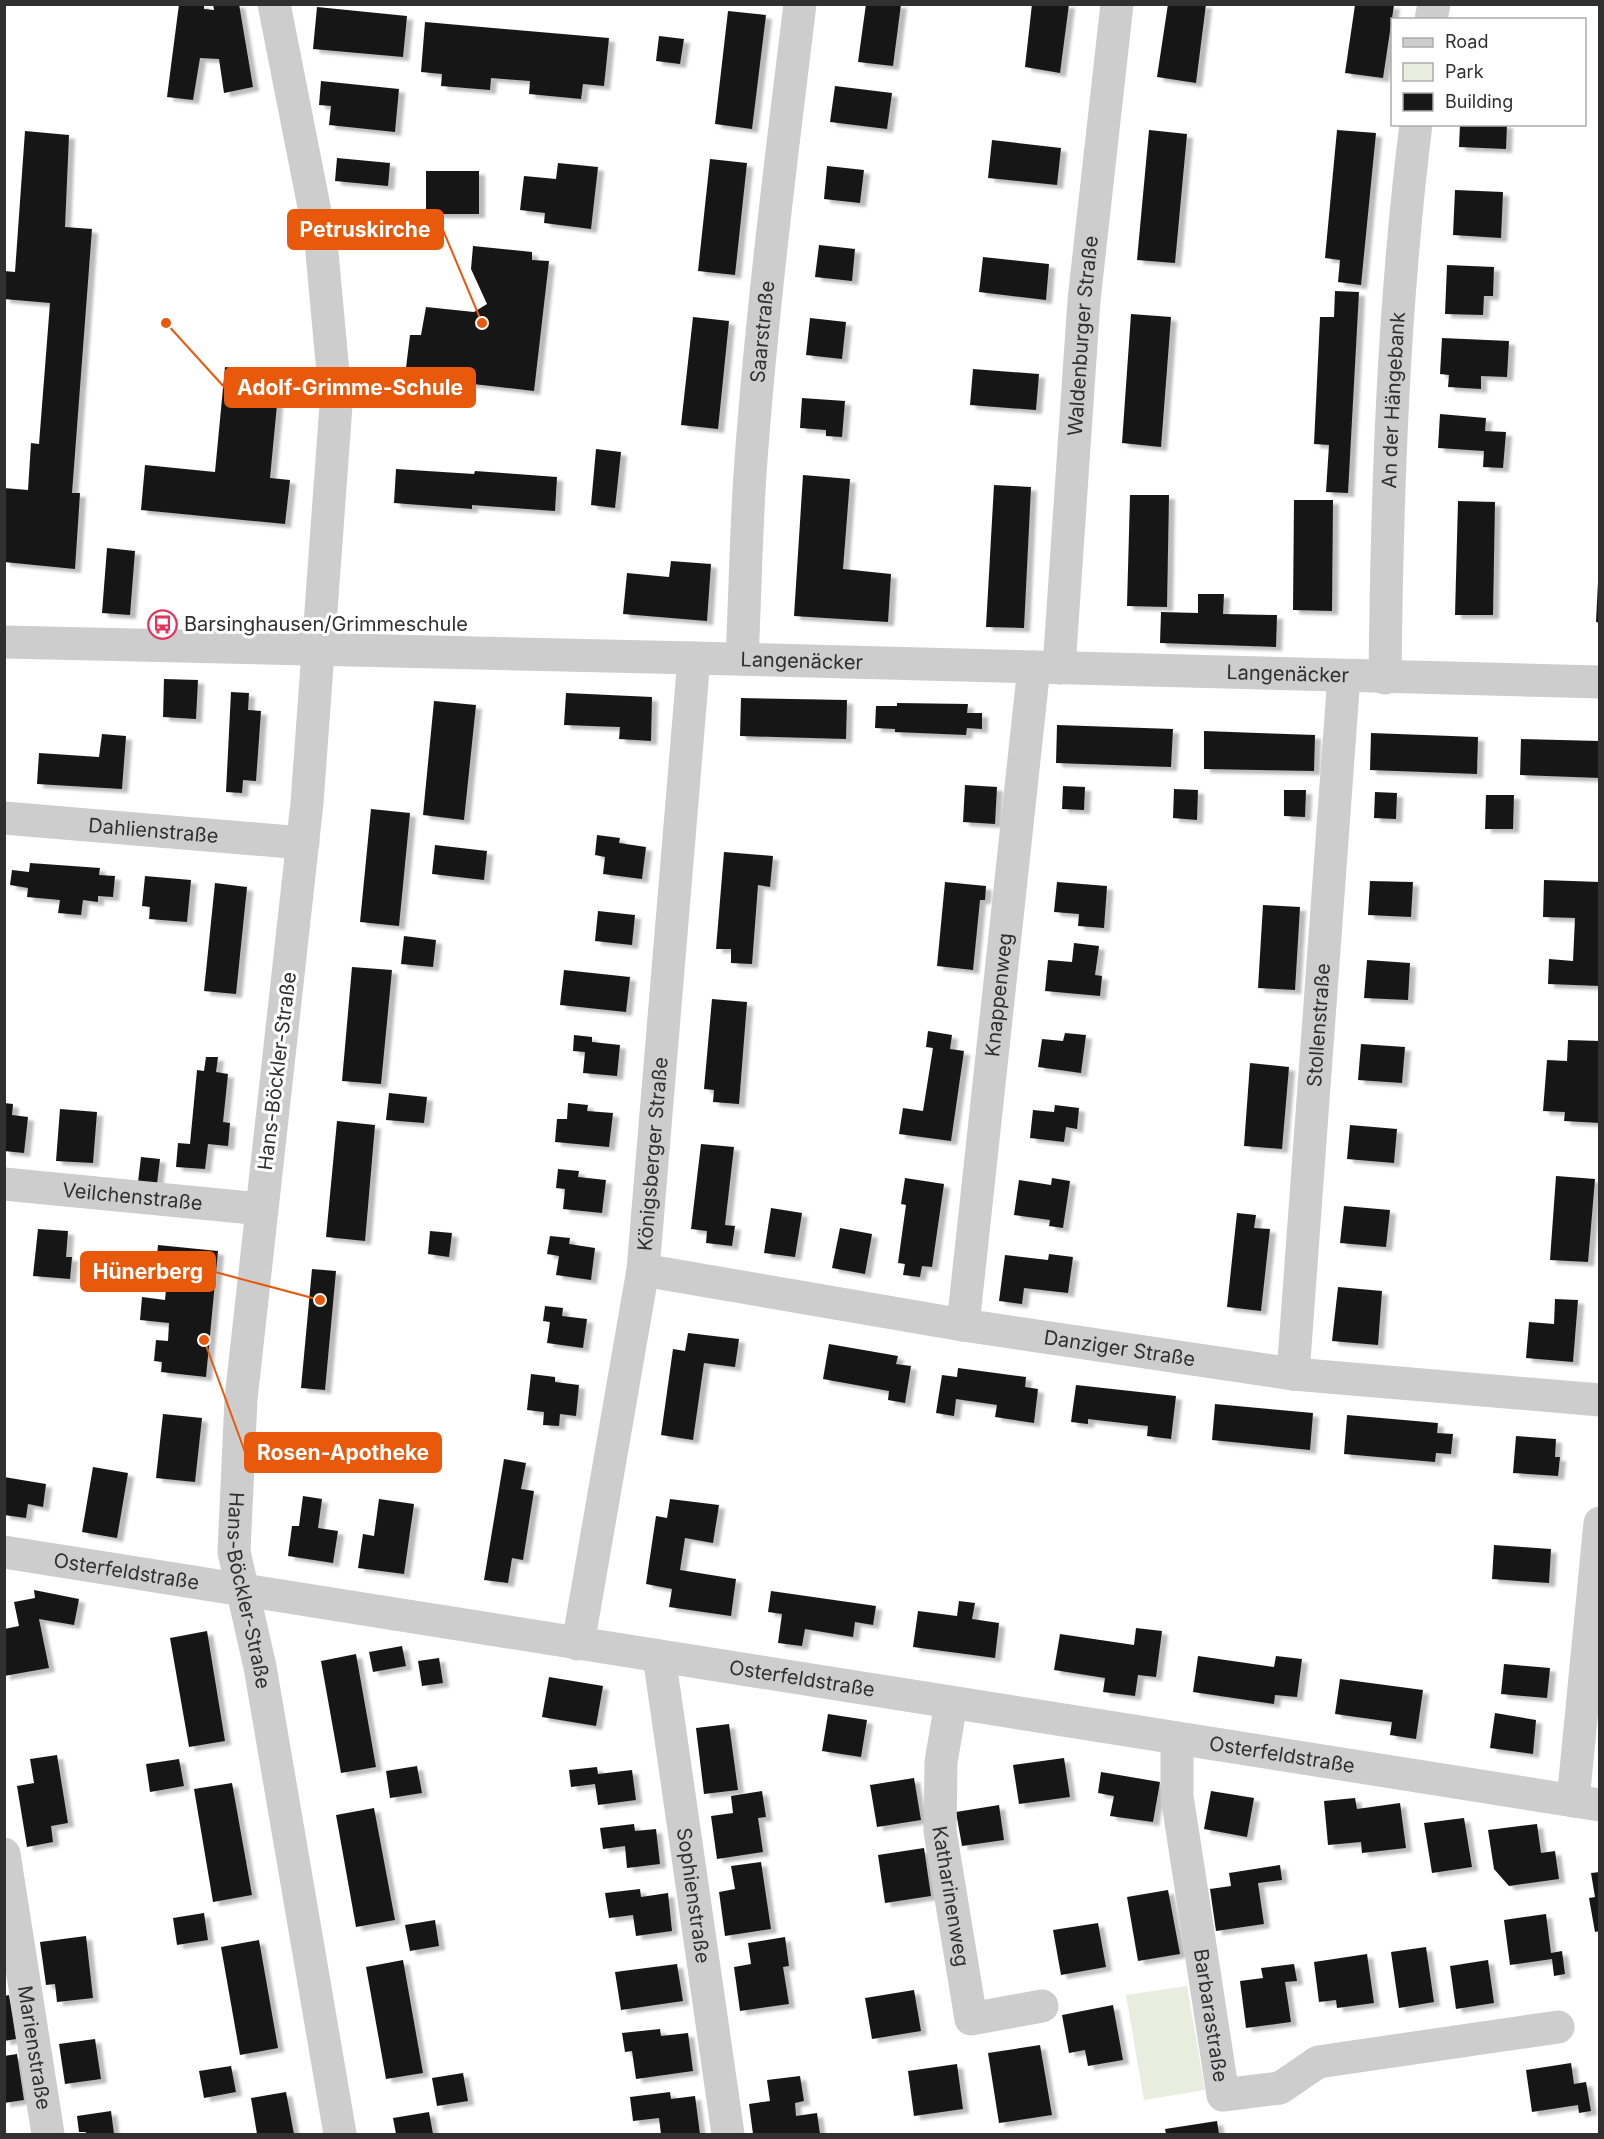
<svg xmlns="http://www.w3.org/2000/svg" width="1604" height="2139" viewBox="0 0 1604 2139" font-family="Inter,sans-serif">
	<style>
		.green { fill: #e8edde }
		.building { fill: #171717; filter: url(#shadow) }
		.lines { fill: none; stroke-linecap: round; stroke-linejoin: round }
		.minor { stroke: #cdcdcd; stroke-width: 33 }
		.labels { text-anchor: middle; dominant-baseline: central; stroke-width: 6; stroke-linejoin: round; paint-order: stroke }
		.street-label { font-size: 20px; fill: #303030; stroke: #fff }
		.poi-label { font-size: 20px; fill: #303030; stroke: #fff; text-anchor: start }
		.leader { fill: none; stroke: #e8590c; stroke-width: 2 }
		.callout-dot { fill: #e8590c; stroke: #fff; stroke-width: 2 }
		.callout { fill: #e8590c; stroke: #e8590c; stroke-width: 2 }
		.callout-label { font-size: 21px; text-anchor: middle; font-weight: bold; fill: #fff }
	</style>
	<defs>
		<filter id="shadow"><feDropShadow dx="6" dy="4" stdDeviation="1.5" flood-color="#0004"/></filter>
	</defs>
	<rect width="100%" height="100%" fill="#fff"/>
	<path class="green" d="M1187,1986L1205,2090L1144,2100L1126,1995Z"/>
	<path class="building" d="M179,4H204V9L214,10L213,4H239L253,87L224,93L219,59L200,58L193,100L167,97Z
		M866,4H901L893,66L858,62Z
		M1032,4H1069L1060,73L1025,67Z
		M1168,4H1206L1196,83L1157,77Z
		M1355,5H1394L1383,78L1345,73Z
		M317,7L407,16L403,57L313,49Z
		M728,11L766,15L752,129L715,124Z
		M425,22L609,38L604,86L583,84L581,99L529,94L530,81L491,78L490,90L441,86L442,74L421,72Z
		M659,36L684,39L680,64L656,61Z
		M321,81L399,89L395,132L329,125L331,106L319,105Z
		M835,86L892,93L887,129L830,122Z
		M1460,124H1507L1506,149L1459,147Z
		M1149,130L1187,134L1175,263L1137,260Z
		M1337,130L1376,133L1361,285L1338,282L1340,260L1325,258Z
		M25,131L69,135L65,227L92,229L72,493H80L75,569L4,562V488L28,490L31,443L39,444L50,303L4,299V271L15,272Z
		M992,140L1061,148L1057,185L988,178Z
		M337,158L390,163L388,186L335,181Z
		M710,159L747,163L735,275L698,271Z
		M558,163L598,167L591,229L544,223L545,213L520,210L524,176L556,179Z
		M827,166L864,170L860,203L824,199Z
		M426,171H479V214H426Z
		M1455,190L1503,192L1501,238L1453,235Z
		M819,245L855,249L852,281L815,277Z
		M473,246L532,252V260L549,261L534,391L405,376L410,335H421L426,307L474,312L487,304L471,269Z
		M983,257L1049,264L1046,300L979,292Z
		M1447,265L1494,267L1493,296H1484L1483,315L1445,314Z
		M1335,291L1359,292L1348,493L1326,492L1329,445L1314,444L1320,317H1334Z
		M1131,314L1171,317L1161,447L1122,443Z
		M693,317L729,321L718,429L681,425Z
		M810,318L846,322L842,359L806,355Z
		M1442,338L1509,341L1507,377L1481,376V389L1448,387L1449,375L1440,374Z
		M225,367L280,373L270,478L290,480L285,524L141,510L145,465L215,472Z
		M973,369L1039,374L1036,410L970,405Z
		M802,398L845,401L842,437L826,436V430L800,428Z
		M1440,414L1486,418L1485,431L1506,432L1503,468L1483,467L1484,451L1438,448Z
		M596,449L621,452L615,508L591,505Z
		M396,469L474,474L475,471L557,477L555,511L472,505V509L394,503Z
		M803,475L850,479L843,569L891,574L888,622L794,616Z
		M994,485L1031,487L1024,628L986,627Z
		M1130,495H1169L1167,607L1127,606Z
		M1294,500H1333L1332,611L1293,610Z
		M1458,501L1495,502L1493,615H1455Z
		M107,548L135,551L130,615L102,613Z
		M671,561L711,564L707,621L623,614L627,573L669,577Z
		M1598,582H1600V623L1596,622Z
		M1198,594H1224L1223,614L1277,615L1276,647L1160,643L1161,612L1198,613Z
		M164,679L198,680L196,719L163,717Z
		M231,692L249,693L248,710L261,711L256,781L243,780L242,793L226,792Z
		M566,693L652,697L651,741L619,739L620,727L564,725Z
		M741,698L847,700L846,739L740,736Z
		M434,701L476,705L464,820L423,815Z
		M897,703L968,704L967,713H982V729L967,728L966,735L895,732V729L875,728L876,706H897Z
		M1057,725L1173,729L1171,767L1056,763Z
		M1204,731L1315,735L1314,771L1204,769Z
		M1371,733L1478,737L1477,774L1370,770Z
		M102,734L126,736L122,789L37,784L39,753L99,757Z
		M1521,739L1600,741V778L1520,775Z
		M965,785L997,787L995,824L963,822Z
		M1063,786L1085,787L1084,810L1062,809Z
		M1174,789L1198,790L1197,820L1173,818Z
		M1284,790H1306L1305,817L1284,816Z
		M1375,792L1397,793L1396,819L1374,818Z
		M1486,795H1514L1513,829H1485Z
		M371,809L410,813L399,926L360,922Z
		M597,835L620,838L619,843L646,847L642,879L603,874L605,857L595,855Z
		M435,845L487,851L484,880L432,874Z
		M724,852L773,856L770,887L758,885L752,964L731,963V949H716Z
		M30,863L100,868L99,875L115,876L113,897L98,896V902L83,900L81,915L58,913L60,900L27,897L28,888L10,885L12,870L29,872Z
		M145,876L191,880L187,922L149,919L150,907L142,906Z
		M1544,880L1600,882V986L1548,984L1549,959L1573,961L1575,918L1543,917Z
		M1370,881L1413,882L1411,917L1368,915Z
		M945,882L986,886L985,900H980L973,970L937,966Z
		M1057,882L1107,886L1104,928L1078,926L1079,914L1054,912Z
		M215,883L247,887L236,994L204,991Z
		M1263,905L1300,907L1295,990L1258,988Z
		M598,911L635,915L632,945L595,941Z
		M404,936L436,940L433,967L401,964Z
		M1074,943L1099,946L1095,975L1102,976L1100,996L1045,991L1048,960L1072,962Z
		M1367,960L1410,963L1408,1000L1364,998Z
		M352,967L392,970L381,1084L342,1081Z
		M564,970L630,977L626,1012L560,1005Z
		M712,999L747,1002L739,1104L713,1102L714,1090L704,1089Z
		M928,1031L952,1035L950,1049L964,1051L951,1141L899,1134L903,1108L923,1111L933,1048L926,1047Z
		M1065,1033L1086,1035L1081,1073L1038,1067L1042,1039L1063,1041Z
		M574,1035L592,1037V1042L620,1045L617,1076L583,1073L585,1052L573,1051Z
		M1568,1040L1600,1041V1123L1564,1121L1565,1112L1543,1111L1547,1060L1567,1061Z
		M1361,1044L1405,1047L1402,1083L1358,1080Z
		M206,1057H218L216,1072L228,1074L223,1122L230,1123L228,1146L208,1144L205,1169L176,1167L178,1143L190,1144L197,1070L204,1071Z
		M1250,1063L1289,1067L1282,1149L1244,1146Z
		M389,1093L427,1097L424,1123L386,1120Z
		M4,1103L13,1104L12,1115L28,1117L24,1153L4,1151Z
		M568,1103L588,1105L587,1111L613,1113L609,1147L555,1142L557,1119H567Z
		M1055,1105L1079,1108L1077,1129L1066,1127L1064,1142L1030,1138L1033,1110L1054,1112Z
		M60,1109L97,1112L93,1163L56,1161Z
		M337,1121L375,1125L365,1241L326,1237Z
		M1350,1125L1397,1129L1394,1163L1347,1159Z
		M701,1144L734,1147L725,1225L735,1226L732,1246L706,1243L707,1231L691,1229Z
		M141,1157L160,1159L157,1184L138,1182Z
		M558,1169L579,1171L578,1177L606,1180L602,1213L563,1209L565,1189L556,1188Z
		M1556,1176L1595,1179L1588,1262L1550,1260Z
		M905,1178L944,1184L932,1267L922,1266L920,1277L903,1275L905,1264L898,1263L906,1205L901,1204Z
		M1052,1178L1070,1181L1063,1228L1049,1226L1050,1220L1014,1215L1019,1180L1051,1185Z
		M1344,1206L1390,1210L1386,1247L1340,1243Z
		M771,1208L802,1213L795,1257L764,1253Z
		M1237,1213L1256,1215L1254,1228L1270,1229L1261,1311L1227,1307Z
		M840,1228L872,1234L865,1274L832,1268Z
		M38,1229L68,1231L66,1257H72L70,1279L33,1276Z
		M430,1231L452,1233L449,1257L428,1254Z
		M550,1236L570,1238L569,1244L595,1248L591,1280L556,1275L559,1256L547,1254Z
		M158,1245L218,1251L206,1377L161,1372L162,1362L154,1361L156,1340L168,1341L169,1323L140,1320L142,1297L165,1300L167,1279L155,1277Z
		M1049,1254L1073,1257L1068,1293L1024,1288L1022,1304L999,1301L1005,1255L1048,1260Z
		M312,1269L336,1271L325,1390L301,1388Z
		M1338,1287L1382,1291L1378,1345L1332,1341Z
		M1555,1299L1578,1300L1573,1362L1526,1358L1529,1322L1554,1324Z
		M545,1306L563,1308L562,1316L587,1319L583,1348L547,1343L550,1322L543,1321Z
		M688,1333L739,1339L735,1367L704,1363L693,1440L661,1435L673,1349L685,1351Z
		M829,1344L898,1356L896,1364L911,1366L905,1403L888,1400L889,1391L823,1379Z
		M958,1368L1026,1377L1025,1387L1038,1389L1034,1423L995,1417L997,1405L956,1399L954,1416L936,1413L942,1375L957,1377Z
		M531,1374L555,1377V1382L579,1385L576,1416L560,1414L559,1426L543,1425L544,1412L527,1410Z
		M1076,1385L1176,1396L1171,1439L1147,1436L1148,1426L1088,1419V1424L1071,1422Z
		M1215,1404L1313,1413L1310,1450L1212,1440Z
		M163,1414L202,1418L195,1482L156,1478Z
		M1347,1415L1438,1423L1437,1433L1453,1434L1451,1454L1436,1453L1435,1462L1344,1454Z
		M1516,1436L1556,1439L1555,1457H1560L1558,1476L1513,1473Z
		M504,1459L526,1463L521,1489L534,1491L523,1560L512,1558L508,1583L484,1580Z
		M93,1467L128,1473L117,1538L82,1532Z
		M4,1477L46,1484L43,1507L28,1504L26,1518L4,1515Z
		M303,1496L322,1499L318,1528L338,1531L333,1563L288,1556L292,1526H299Z
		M379,1499L414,1504L404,1574L358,1568L363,1534L374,1536Z
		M670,1499L719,1505L713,1543L685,1538L680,1570L736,1579L731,1616L669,1607L672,1589L646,1584L656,1516L667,1518Z
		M1494,1545L1551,1549L1549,1583L1492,1579Z
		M34,1590L79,1599L74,1625L39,1619L49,1668L4,1676V1629L19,1626L14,1602L35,1598Z
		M771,1591L876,1606L873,1625L855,1622L853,1637L805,1629L802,1646L778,1643L782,1614L768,1612Z
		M959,1601L975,1603L972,1619L999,1623L995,1658L913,1647L918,1611L957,1616Z
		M1136,1628L1162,1631L1156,1677L1138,1675L1135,1696L1103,1692L1105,1678L1054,1670L1060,1634L1134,1645Z
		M207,1631L225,1741L189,1747L170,1638Z
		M402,1646L406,1666L373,1672L369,1652Z
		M356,1654L376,1767L341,1773L321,1661Z
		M1198,1656L1274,1667L1276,1656L1302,1659L1297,1697L1275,1695L1274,1704L1193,1692Z
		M439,1658L443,1683L422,1686L418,1661Z
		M1504,1664L1550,1668L1547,1698L1501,1694Z
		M549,1677L603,1686L596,1726L542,1717Z
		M1340,1679L1423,1690L1416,1739L1390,1735L1392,1722L1335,1714Z
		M1495,1713L1536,1720L1533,1754L1490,1748Z
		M828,1714L867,1720L861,1757L822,1751Z
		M729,1724L738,1790L704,1794L696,1728Z
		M57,1755L68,1823L51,1826L53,1842L27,1847L17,1786L34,1783L30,1759Z
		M1064,1758L1070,1797L1019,1804L1013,1765Z
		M179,1759L184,1786L150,1792L146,1764Z
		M417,1766L422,1793L390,1798L386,1771Z
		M597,1767L598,1774L632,1770L636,1800L598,1805L595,1784L571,1787L569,1770Z
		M1101,1772L1160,1782L1153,1822L1110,1816L1114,1796L1098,1793Z
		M914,1778L921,1820L877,1827L870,1785Z
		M232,1783L252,1895L213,1902L194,1789Z
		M762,1791L766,1817L758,1818L763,1852L717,1859L711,1816L733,1813L731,1796Z
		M1211,1791L1254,1798L1247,1837L1204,1829Z
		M1355,1798L1357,1809L1400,1803L1406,1848L1362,1853L1361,1842L1328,1845L1324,1801Z
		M999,1805L1004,1840L962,1846L956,1812Z
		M374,1808L395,1920L356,1927L336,1815Z
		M1464,1818L1472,1867L1432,1873L1424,1823Z
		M634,1824L635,1831L656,1829L660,1864L627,1868L625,1846L603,1849L600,1828Z
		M1537,1824L1541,1853L1555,1851L1559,1879L1509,1886L1494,1869L1488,1830Z
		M924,1848L931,1896L885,1903L878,1855Z
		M761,1862L771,1929L725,1936L719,1892L735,1889L731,1866Z
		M1280,1865L1282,1880L1258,1883L1264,1924L1216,1931L1210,1889L1231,1886L1229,1873Z
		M1600,1872V1931L1595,1932L1589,1898L1595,1897L1591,1873Z
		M640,1889L641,1897L668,1893L672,1931L636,1936L633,1915L609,1918L605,1893Z
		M1168,1890L1180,1954L1138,1961L1127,1897Z
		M204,1913L208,1940L177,1945L173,1918Z
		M1546,1914L1551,1953L1562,1951L1565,1974L1554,1976L1552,1959L1510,1965L1504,1920Z
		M435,1920L439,1946L410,1951L405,1925Z
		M1098,1923L1106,1967L1061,1975L1053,1930Z
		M86,1936L93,1998L57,2002L55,1984L46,1985L40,1942Z
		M785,1937L789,1966L783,1967L789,2004L740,2011L734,1967L751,1964L748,1943Z
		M259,1940L278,2048L240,2055L221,1947Z
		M1426,1947L1434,2002L1399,2008L1391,1952Z
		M1367,1954L1374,2003L1337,2008L1336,2000L1319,2002L1314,1962Z
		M403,1960L423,2073L386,2079L366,1967Z
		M1488,1960L1494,2003L1456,2009L1450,1966Z
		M677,1964L683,2001L621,2010L615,1972Z
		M1294,1964L1297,1981L1285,1982L1291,2022L1246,2028L1240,1981L1263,1978L1261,1968Z
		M914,1990L921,2031L872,2039L865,1998Z
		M9,1995L16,2039L4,2041V1996Z
		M1113,2005L1123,2060L1088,2066L1085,2050L1069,2053L1062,2015Z
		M660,2029L661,2036L688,2033L693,2071L636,2079L632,2051L625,2052L622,2033Z
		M95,2039L101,2079L65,2084L59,2044Z
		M1040,2045L1052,2115L999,2123L988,2053Z
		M17,2054L24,2100L4,2103V2056Z
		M1571,2063L1574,2084L1586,2082L1591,2111L1579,2113L1578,2105L1532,2112L1526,2070Z
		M957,2064L963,2109L914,2116L908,2071Z
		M231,2066L236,2092L204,2098L199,2071Z
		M463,2073L468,2101L437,2106L432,2078Z
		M800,2076L804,2101L795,2103L796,2116L817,2113L820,2134H753L749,2104L770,2101L767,2080Z
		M286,2092L294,2134H257L251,2098Z
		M670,2092L671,2099L695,2096L700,2134H661L659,2118L633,2121L630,2097Z
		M111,2111L114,2134H86V2132H79L77,2116Z
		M429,2112L433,2134H396L393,2118Z
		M1217,2121L1219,2134H1166L1165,2129Z"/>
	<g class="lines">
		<g class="minor">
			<path id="s1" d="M274,4L321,242L336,405L307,803L241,1399L234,1552L260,1667L340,2134"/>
			<path d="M1431,20L1434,4"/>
			<path id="s2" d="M4,642L694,658L1600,682"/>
			<path id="s3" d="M742,659C745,597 746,535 750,474C761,317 781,160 800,4"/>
			<path id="s4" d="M1059,668L1084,300L1117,4"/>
			<path id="s5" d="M1385,678C1387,493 1393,308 1416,124"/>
			<path id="s6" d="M4,818L303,843"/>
			<path id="s7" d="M4,1184L261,1209"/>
			<path id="s8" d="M643,1270L963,1325L1293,1374L1600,1400"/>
			<path id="s9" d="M963,1325L1034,667"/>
			<path id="s10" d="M1293,1374L1344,676"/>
			<path id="s11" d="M4,1552L1600,1805"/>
			<path id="s12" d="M578,1644L643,1270L694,658"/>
			<path id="s13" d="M659,1656L728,2134"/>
			<path id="s14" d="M951,1703L941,1762L940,1831L971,2019L1042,2006"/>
			<path id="s15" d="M1177,1738V1796L1223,2095L1280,2088L1318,2062L1558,2027"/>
			<path d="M1573,1801L1600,1523"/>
			<path id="s16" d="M4,1854L48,2134"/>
		</g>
	</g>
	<defs>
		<symbol id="bus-ring" viewBox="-11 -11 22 22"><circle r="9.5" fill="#fff" stroke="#e4345b" stroke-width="1.5"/><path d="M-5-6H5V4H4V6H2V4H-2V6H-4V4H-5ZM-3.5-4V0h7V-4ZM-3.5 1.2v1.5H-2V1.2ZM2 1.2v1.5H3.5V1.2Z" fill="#e4345b"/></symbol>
	</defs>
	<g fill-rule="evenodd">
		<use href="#bus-ring" x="146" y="608" width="33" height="33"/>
	</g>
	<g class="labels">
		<g class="street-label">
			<text stroke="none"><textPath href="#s3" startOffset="328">Saarstraße</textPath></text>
			<text stroke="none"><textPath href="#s4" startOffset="333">Waldenburger Straße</textPath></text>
			<text stroke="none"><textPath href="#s5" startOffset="278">An der Hängebank</textPath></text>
			<text stroke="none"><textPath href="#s2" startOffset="798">Langenäcker</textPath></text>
			<text stroke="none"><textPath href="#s2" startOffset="1284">Langenäcker</textPath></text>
			<text stroke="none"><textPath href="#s6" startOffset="150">Dahlienstraße</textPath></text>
			<text stroke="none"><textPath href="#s9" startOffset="332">Knappenweg</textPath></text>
			<text stroke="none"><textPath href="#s10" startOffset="350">Stollenstraße</textPath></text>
			<text transform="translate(277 1071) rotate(-83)">Hans-Böckler-Straße</text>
			<text stroke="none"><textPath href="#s12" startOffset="496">Königsberger Straße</textPath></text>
			<text stroke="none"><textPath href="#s7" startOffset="129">Veilchenstraße</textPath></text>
			<text stroke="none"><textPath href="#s8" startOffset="483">Danziger Straße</textPath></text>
			<text stroke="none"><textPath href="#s11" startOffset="124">Osterfeldstraße</textPath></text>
			<text stroke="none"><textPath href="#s1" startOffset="1598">Hans-Böckler-Straße</textPath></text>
			<text stroke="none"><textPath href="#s11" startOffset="808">Osterfeldstraße</textPath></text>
			<text stroke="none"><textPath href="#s11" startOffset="1294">Osterfeldstraße</textPath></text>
			<text stroke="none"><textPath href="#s13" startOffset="242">Sophienstraße</textPath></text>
			<text stroke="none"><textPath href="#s14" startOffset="195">Katharinenweg</textPath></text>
			<text stroke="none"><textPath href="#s15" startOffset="280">Barbarastraße</textPath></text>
			<text stroke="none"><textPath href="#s16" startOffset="196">Marienstraße</textPath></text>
		</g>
		<g class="poi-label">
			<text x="184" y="624">Barsinghausen/Grimmeschule</text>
		</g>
	</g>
	<path class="leader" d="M482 323L443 230M166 323L225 388M320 1300L215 1272M204 1340L245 1452"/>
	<g class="callout-dot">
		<circle cx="482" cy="323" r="6"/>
		<circle cx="166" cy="323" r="6"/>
		<circle cx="320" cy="1300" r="6"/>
		<circle cx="204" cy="1340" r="6"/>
	</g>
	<g class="callout">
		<rect x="288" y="210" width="155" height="39" rx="6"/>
		<rect x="225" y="368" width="250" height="39" rx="6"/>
		<rect x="81" y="1252" width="134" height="39" rx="6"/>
		<rect x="245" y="1433" width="196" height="39" rx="6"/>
	</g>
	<g class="callout-label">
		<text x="365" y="237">Petruskirche</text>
		<text x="350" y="395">Adolf-Grimme-Schule</text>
		<text x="148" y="1279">Hünerberg</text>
		<text x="343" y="1460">Rosen-Apotheke</text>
	</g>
	<rect width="1604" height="2139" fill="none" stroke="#303030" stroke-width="12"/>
	<rect x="1391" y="18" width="195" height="108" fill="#ffffff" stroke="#acacac" stroke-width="1.5"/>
	<rect x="1403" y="38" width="30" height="9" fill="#cdcdcd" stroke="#acacac" stroke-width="1.5"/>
	<text x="1445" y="48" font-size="18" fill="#303030">Road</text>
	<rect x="1403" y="63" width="30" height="18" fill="#e8edde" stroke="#acacac" stroke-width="1.5"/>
	<text x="1445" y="78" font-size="18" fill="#303030">Park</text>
	<rect x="1403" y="93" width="30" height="18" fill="#171717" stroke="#acacac" stroke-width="1.5"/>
	<text x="1445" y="108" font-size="18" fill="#303030">Building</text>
</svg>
